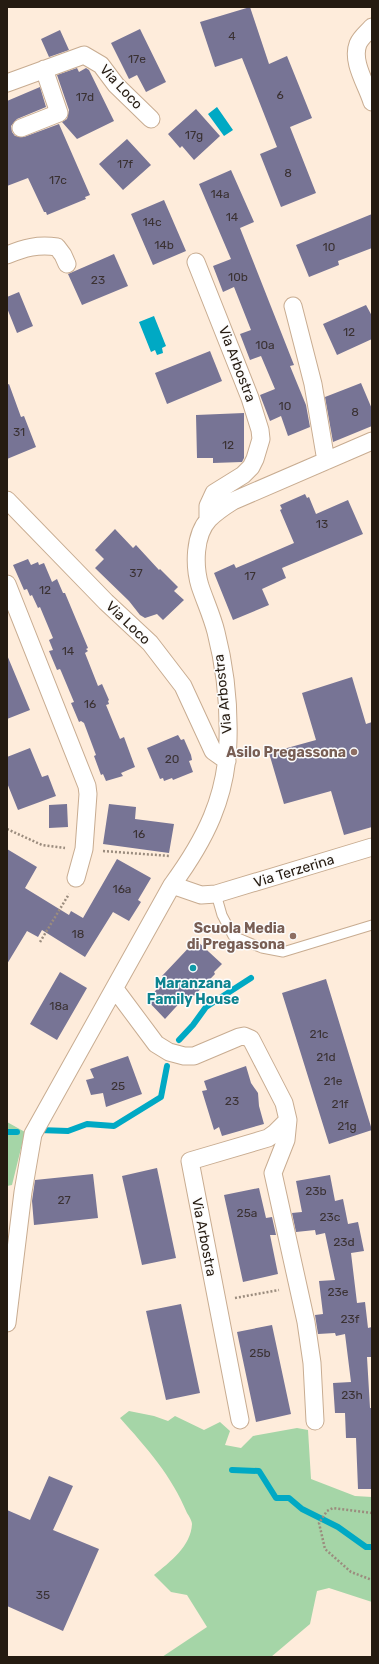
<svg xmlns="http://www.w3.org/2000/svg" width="379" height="1664" viewBox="0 0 379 1664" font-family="Rubik,sans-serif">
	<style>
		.green { fill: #a5d5a7 }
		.water { fill: #00a9c4 }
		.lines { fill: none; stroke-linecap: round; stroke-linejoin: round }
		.stream { stroke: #00a9c4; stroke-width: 6 }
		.building { fill: #777495 }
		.lane-casing { stroke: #c8ac91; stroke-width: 11 }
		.street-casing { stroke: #c8ac91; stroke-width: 19 }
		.path { stroke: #9b8c7e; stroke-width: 2.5; stroke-dasharray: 2 2; stroke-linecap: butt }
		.lane { stroke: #fff; stroke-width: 9 }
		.street { stroke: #fff; stroke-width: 17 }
		.education-dot { fill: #8d6e63; stroke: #fcfcfc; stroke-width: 1.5 }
		.culture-dot { fill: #0f9aa8; stroke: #fcfcfc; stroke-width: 1.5 }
		.labels { text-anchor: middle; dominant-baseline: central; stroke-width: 3; stroke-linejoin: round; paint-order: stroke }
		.number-label { font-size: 12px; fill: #3a3132 }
		.street-label { font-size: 14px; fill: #251b11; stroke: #fcfcfc }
		.education-label { font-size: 14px; font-weight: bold; fill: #785e54; stroke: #fcfcfc; text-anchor: end }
		.culture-label { font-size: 14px; font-weight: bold; fill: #0d838f; stroke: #fcfcfc }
	</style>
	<rect width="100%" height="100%" fill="#feecdb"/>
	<path class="green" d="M7,1122L25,1132L12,1185L7,1186Z
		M129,1411L154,1416L168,1421L175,1416L204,1430L220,1422L230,1431L225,1445L241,1448L253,1436L297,1428L308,1430L311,1479L355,1496L372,1497V1602L329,1588L317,1591L310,1624L271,1657H162L207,1627L187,1595L171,1592L154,1575C170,1562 191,1546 192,1524C192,1521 189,1516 187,1513C172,1476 146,1447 120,1418Z"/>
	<path class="water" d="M217,107L233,130L224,136L208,114Z
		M154,316L166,346L162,348L163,353L157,355L155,350L151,352L139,322Z"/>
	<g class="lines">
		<path class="stream" d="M179,1040L193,1025L206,1007L251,978
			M39,1130L68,1131L87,1124L114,1126L161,1097L167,1066
			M7,1132H17
			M232,1470L259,1471L276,1498H289L302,1509L338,1527L366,1547H372"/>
	</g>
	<path class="building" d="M250,7L269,64L287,56L312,118L290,127L316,193L281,207L260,154L277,147L242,58L215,67L200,22Z
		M140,29L166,82L146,92L137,75L129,79L111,43Z
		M60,30L69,50L49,57L41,39Z
		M77,68L79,72L86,68L89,70L114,121L77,139L62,122L67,119L69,110L57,75Z
		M40,87L46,107L17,119L11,126L12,132L15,136L24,137L59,124L90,195L85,197L86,199L47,215L46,212H44L28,178L7,186V101Z
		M196,109L220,136L194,160L182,146L180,148L168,134Z
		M127,139L151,165L123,190L99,164Z
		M231,170L254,222L240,228L294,365L290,366L306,405L310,427L288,436L281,416L270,421L260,395L275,389L261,356L250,360L240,334L251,330L234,287L223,292L213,266L231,259L199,184Z
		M164,200L186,251L153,265L131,214Z
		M372,214V248L338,261L339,265L309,277L296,245Z
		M114,254L128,286L82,305L68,274Z
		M19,292L33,326L17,333L7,308V297Z
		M366,305L372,316V339L337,355L323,324Z
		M210,351L222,381L167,404L155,373Z
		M361,383L372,409V426L333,442L325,397Z
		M9,384L21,417L24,416L36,447L7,459V385Z
		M244,413V458L242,462L213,463V458H197L196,415Z
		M305,494L307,498L309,497L316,514L348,500L363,534L282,568L286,578L262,589L269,605L233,620L214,573L234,564L236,568L294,543L280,510L282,509L280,505Z
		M115,529L133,548L136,545L159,570L160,569L178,587L174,591L184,600L163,620L157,614L145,618L140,615L129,601L95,568L104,559L95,550Z
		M28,559L31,565L38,562L39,565L44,563L52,582L57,579L63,593H65L88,648L86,649L88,651L85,653L98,686L102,684L109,700L108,701L109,704L106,705L120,739L124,737L135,767L121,773L123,776L106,781L103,774L101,775L94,756L96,755L84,723L81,721L79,722L71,703L74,702L61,671L60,669L57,670L49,651L53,650L49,640L53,638L40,607L38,608L32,595L30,596L27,589L24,590L13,565Z
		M7,655L30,710L7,719Z
		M352,677L366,724L372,722V827L344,835L331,791L284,804L269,753L316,740L302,693Z
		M178,735L181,740L184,739L191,755L192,760L189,761L193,772L173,780L172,778L164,781L163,778L160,779L147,748Z
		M30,748L42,777L48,775L56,796L18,810L7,783V757Z
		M67,804L68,827L49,828V805Z
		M109,804L136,807L135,819L174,824L169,853L103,844Z
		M7,849L37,867L25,888L69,915L71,911L83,918L117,859L151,878L138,900L141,902L129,921L113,912L85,957L42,930L38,937L27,931L7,964Z
		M196,940L222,964L214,972L215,974L189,1001L185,997L165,1019L147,1000L166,979L162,976Z
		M60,972L87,988L57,1040L30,1024Z
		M326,979L372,1130L329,1144L282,993Z
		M128,1056L142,1094L106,1107L103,1093L91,1095L86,1080L94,1078L90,1069Z
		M246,1066L251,1083L258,1093L259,1106L264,1124L222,1136L219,1127L214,1130L202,1091L207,1090L204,1081Z
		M157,1168L176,1258L142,1265L122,1176Z
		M93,1174L98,1218L34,1225L32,1201L35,1180Z
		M330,1175L335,1201L343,1199L348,1224L358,1222L364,1251L351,1253L357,1303L365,1302L368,1328L372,1327V1357H367L370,1408H372V1489H358L356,1438H346L345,1413H335L333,1383L351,1382L345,1334L336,1336L335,1333L318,1334L315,1315L323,1314L319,1281L335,1280L325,1233L316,1235L315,1230L296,1232L292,1213L302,1212L296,1181Z
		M259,1188L266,1218L272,1217L276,1235H270L278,1274L243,1282L224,1195Z
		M181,1304L200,1393L166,1400L146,1311Z
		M272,1325L291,1414L256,1422L237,1332Z
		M49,1476L73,1486L53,1530L99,1549L63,1631L7,1606V1510L30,1520Z"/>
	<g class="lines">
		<defs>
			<path id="lane" d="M216,894L222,915L233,936L262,948L283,952L372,925"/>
			<path id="street" d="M372,27C367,33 361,37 358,44C351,62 367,85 372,102
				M7,83L84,55L101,65L116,85L151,119
				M21,128L59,113L44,69
				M7,255C24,248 38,244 57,247L63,255L67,264
				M196,262L250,398L260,430L261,439L255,459L251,467L243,475L214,493L208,506V520
				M293,306L313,384L326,461
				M7,500L106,602L150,643L183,686L213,751L227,761
				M7,584L87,786L88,794L84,849L76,878
				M172,885L201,895L216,894L372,847
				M115,989L156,1044L169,1052L184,1056H194L239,1037L244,1036L251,1039L284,1103L288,1120L286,1140L273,1173L306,1322L312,1363L315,1421
				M7,1323L23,1192L33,1134L172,885C205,840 227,797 228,740C229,704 225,667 216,632C212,616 205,601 200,586C194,566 194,535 209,519C216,512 225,506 233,501L372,441
				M240,1420L190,1161L268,1138L275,1133L288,1120"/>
		</defs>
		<use href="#lane" class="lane-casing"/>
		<use href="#street" class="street-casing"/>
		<path class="path" d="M7,829L42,845L65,848
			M103,851L170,856
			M40,942L69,894
			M235,1298L279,1290
			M372,1513L333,1508L327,1511L319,1523L325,1549L351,1572L372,1580"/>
		<use href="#lane" class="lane"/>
		<use href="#street" class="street"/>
	</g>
	<g class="education-dot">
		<circle cx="354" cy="752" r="4"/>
		<circle cx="293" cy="936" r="4"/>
	</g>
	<circle class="culture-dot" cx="193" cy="968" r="4"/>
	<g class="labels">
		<g class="number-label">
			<text x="232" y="36">4</text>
			<text x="137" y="59">17e</text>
			<text x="280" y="95">6</text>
			<text x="85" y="97">17d</text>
			<text x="194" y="135">17g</text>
			<text x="125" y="164">17f</text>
			<text x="288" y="173">8</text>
			<text x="58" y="180">17c</text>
			<text x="220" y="194">14a</text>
			<text x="232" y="217">14</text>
			<text x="152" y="222">14c</text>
			<text x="164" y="245">14b</text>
			<text x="329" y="247">10</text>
			<text x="238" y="277">10b</text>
			<text x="98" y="280">23</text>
			<text x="349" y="332">12</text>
			<text x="265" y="345">10a</text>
			<text x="285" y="406">10</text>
			<text x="355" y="412">8</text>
			<text x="19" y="432">31</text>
			<text x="228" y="445">12</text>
			<text x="322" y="524">13</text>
			<text x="136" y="573">37</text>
			<text x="250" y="576">17</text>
			<text x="45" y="590">12</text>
			<text x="68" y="651">14</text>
			<text x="90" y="704">16</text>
			<text x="172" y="759">20</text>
			<text x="139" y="834">16</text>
			<text x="122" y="889">16a</text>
			<text x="78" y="934">18</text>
			<text x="59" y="1006">18a</text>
			<text x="319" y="1034">21c</text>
			<text x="326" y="1057">21d</text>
			<text x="333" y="1081">21e</text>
			<text x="118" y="1086">25</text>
			<text x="232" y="1101">23</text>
			<text x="340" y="1104">21f</text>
			<text x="347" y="1126">21g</text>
			<text x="316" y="1191">23b</text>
			<text x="64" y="1200">27</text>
			<text x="247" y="1213">25a</text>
			<text x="330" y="1217">23c</text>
			<text x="344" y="1242">23d</text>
			<text x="338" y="1292">23e</text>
			<text x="350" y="1319">23f</text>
			<text x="260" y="1353">25b</text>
			<text x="352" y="1395">23h</text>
			<text x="43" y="1595">35</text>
		</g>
		<g class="street-label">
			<text transform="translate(121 87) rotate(47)">Via Loco</text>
			<text transform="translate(237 364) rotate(69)">Via Arbostra</text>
			<text transform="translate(128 623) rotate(44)">Via Loco</text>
			<text transform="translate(223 694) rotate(-96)">Via Arbostra</text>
			<text transform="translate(294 871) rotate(-17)">Via Terzerina</text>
			<text transform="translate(204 1237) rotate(79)">Via Arbostra</text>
		</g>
		<g class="education-label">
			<text x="346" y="752">Asilo Pregassona</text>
			<text x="285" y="928">Scuola Media<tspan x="285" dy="16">di Pregassona</tspan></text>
		</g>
		<g class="culture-label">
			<text x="193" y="983">Maranzana<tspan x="193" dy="16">Family House</tspan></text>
		</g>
	</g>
	<rect width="379" height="1664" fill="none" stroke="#251b11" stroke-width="16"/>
</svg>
